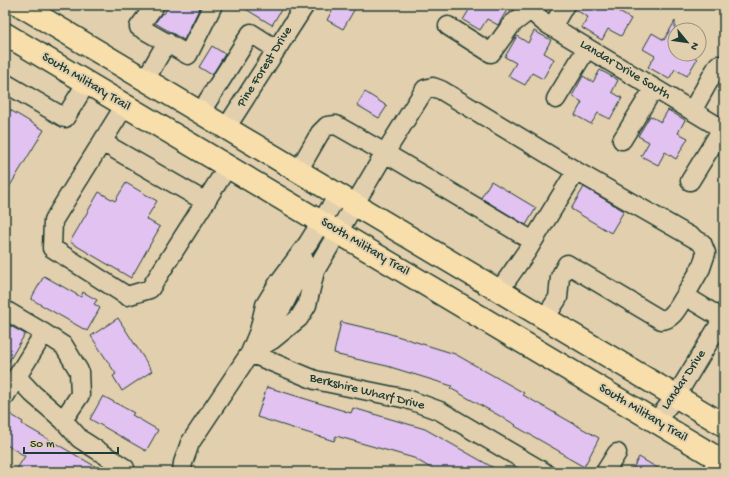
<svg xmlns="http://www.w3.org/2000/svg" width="729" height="477" viewBox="0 0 729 477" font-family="'Gochi Hand',sans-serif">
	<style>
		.building { fill: #e1c2f0; stroke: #1f3d34 }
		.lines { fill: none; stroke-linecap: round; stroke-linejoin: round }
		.minor-casing { stroke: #1f3d34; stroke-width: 21 }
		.major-casing { stroke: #1f3d34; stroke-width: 25 }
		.minor { stroke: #e2cfad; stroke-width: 18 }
		.major { stroke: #f8deab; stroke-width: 22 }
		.labels { text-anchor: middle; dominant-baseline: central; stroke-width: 4; stroke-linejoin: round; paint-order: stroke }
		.street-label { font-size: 13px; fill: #1f3d34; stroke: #e2cfad }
	</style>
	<rect width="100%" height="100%" fill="#e2cfad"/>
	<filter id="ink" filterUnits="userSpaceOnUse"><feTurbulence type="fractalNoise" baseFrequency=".025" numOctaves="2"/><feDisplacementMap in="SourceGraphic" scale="8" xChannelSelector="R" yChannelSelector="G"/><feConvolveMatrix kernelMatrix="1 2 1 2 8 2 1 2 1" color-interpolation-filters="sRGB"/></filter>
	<g filter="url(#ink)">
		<path class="building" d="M169,5H201L184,40L155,23L162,13L164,14Z
			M239,5H284L272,25Z
			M335,5H357L343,29L327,20Z
			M472,5H510L498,25L487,19L480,30L463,20Z
			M575,5H623L619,12L631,19L621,36L608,29L602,40L582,28L588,17L574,9Z
			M675,21V54H689L697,59L687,76L675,69L669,79L648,67L655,56L643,49L652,33L664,40Z
			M534,31L551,40L544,53L554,59L543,79L532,73L525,85L508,76L516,63L505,57L517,36L528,43Z
			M212,46L225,54L212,75L199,67Z
			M600,70L618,80L612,92L622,98L610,119L598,113L591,124L575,115L582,102L572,96L583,76L593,82Z
			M365,92L387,106L379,118L357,105Z
			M5,107L44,130L5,194Z
			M668,110L685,120L678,133L688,138L676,159L665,152L658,165L641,156L649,142L638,136L650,116L661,122Z
			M491,181L536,208L526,225L481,198Z
			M126,183L157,201L146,219L160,227L131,278L70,242L99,192L115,201Z
			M584,187L624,211L611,233L571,209Z
			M44,276L81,297L83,292L97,300L94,304L100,308L87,331L31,299Z
			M118,318L152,371L122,391L113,376L116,374L91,336Z
			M341,322L384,332L455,354L524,393L523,395L599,438L584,467L563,455L564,454L515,426L516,425L450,388L452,386L387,366L338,355V354L334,353Z
			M5,323L25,334L5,368Z
			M267,387L351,413L353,408L425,429L501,472H437L414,458L336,436L334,441L257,417Z
			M103,396L134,413L132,415L158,430L146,451L90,419Z
			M5,411L23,422L22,424L105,472H15L25,456L5,444Z
			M639,457L664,472H631Z"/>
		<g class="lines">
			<defs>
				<path id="minor" d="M155,5L139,27L188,55L213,5
					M533,5L537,16L544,22L724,130
					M448,26L491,53L512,24L533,8
					M552,27L565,5
					M145,80L167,42
					M5,83L65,118L87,82
					M556,99L587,48
					M125,105L53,221L52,248L127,296L150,289L228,166
					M692,111L718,65
					M200,113L251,33L276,49
					M226,128L305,5
					M622,140L654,88
					M102,142L206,202
					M690,181L722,129
					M533,241L385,153L425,89L433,87L441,90L576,171
					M499,291L527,251L576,171L702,243L706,253L701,268L685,296L723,319
					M5,310L44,333L5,396
					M545,318L558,298L560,277L567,264L661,320C673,320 679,305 685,296
					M259,331L268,327L283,306L294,284L303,257
					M44,333L64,346L79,371L80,395L63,420
					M250,353L272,340L299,318L307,305L315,271L385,153L336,125L327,126L320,133L298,171
					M250,353L315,380L407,399L440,411L544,472
					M17,377L33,394L63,420L80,439L125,468
					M656,421L676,396L724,317
					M182,472L183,463L190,443L250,353L259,331L265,305L279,282L308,243L338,195
					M605,472L617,453
					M711,472L719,459"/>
				<path id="major" d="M20,5L724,425
					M5,34L724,462"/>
			</defs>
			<use href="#minor" class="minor-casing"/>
			<use href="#major" class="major-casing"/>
			<use href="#minor" class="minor"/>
			<use href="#major" class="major"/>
		</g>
	</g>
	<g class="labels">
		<g class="street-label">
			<text transform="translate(265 67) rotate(-58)">Pine Forest Drive</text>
			<text transform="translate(625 70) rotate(31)">Landar Drive South</text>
			<text transform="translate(86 82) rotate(31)">South Military Trail</text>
			<text transform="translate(365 247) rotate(31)">South Military Trail</text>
			<text transform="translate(684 380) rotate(-56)">Landar Drive</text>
			<text transform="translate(367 392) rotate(14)">Berkshire Wharf Drive</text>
			<text transform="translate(643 413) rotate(31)">South Military Trail</text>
		</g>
	</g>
	<rect width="729" height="477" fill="none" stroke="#e2cfad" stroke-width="20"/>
	<rect x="10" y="10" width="709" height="457" fill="none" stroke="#1f3d34" stroke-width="1.5" filter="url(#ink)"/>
	<g transform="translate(687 42) rotate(119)"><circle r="19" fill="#e2cfad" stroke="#94957d"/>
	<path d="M0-3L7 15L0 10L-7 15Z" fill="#1f3d34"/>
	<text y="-6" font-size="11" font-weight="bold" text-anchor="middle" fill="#1f3d34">N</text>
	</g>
	<path d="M24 447v6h94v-6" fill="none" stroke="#1f3d34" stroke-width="2"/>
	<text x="30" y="447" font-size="12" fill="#1f3d34" stroke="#e2cfad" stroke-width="3" paint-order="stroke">50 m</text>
</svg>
